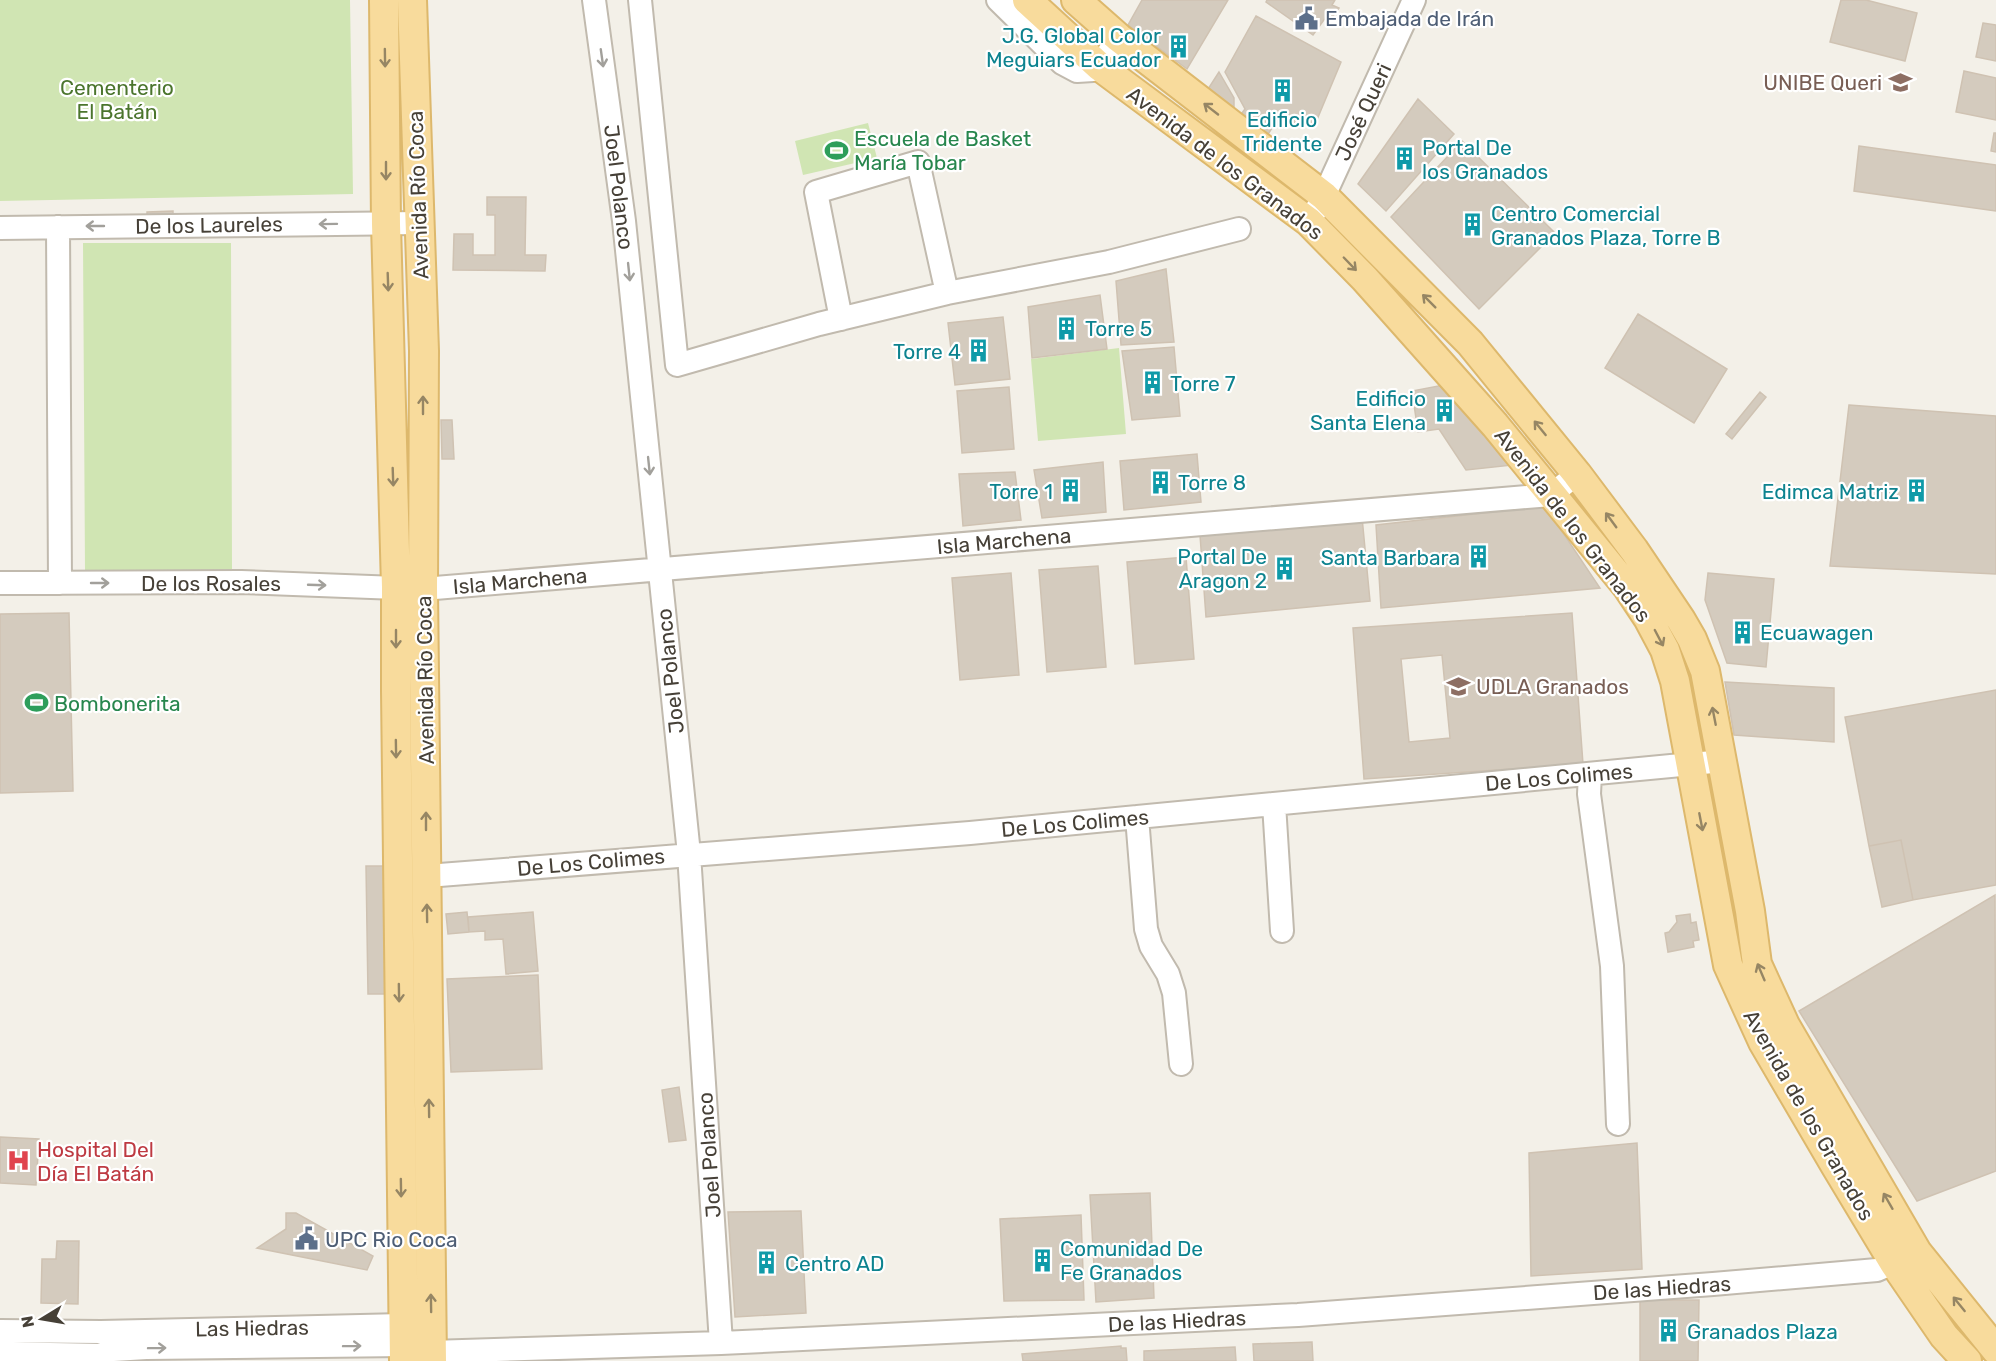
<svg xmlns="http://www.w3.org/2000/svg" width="1996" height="1361" viewBox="0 0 1996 1361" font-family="Rubik,sans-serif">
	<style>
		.green { fill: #d0e5b3 }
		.building { fill: #d4cbbe; stroke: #cfc2b2; stroke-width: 1.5; fill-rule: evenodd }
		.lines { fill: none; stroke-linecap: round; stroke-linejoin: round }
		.minor-casing { stroke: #c1baae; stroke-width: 26 }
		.major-casing { stroke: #ddb86c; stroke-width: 32 }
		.minor { stroke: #fff; stroke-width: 22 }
		.major { stroke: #f8db9c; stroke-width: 28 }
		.oneway { stroke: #968664 }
		.oneway2 { stroke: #a2a09b }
		.labels { text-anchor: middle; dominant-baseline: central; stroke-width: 4.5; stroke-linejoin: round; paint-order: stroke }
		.service-label { font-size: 21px; fill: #4e5e75; stroke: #fff; text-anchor: start }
		.culture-label { font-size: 21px; fill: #0d838f; stroke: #fff; text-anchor: start }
		.education-label { font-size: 21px; fill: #785e54; stroke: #fff; text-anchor: end }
		.park-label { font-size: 21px; fill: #4b752d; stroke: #fff }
		.street-label { font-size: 21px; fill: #464037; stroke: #fff }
		.leisure-label { font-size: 21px; fill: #27864d; stroke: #fff; text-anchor: start }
		.health-label { font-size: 21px; fill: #be3a42; stroke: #fff; text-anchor: start }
	</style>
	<rect width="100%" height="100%" fill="#f3f0e8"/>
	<path class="green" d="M0,0H350L353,194L0,201Z
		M868,123L877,158L803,175L795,141Z
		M83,243H231L232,570H85Z
		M1119,348L1126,434L1038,441L1031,359Z"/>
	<path class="building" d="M1142,0H1228L1187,69L1128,25Z
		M1267,0H1335L1332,5L1339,8L1330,20L1326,17L1313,35L1266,2Z
		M1841,0H1866L1917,13L1905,61L1830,42Z
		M1256,16L1341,62L1316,122L1274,125L1263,142L1235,122L1245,109L1225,72Z
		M1983,23L1996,25V61L1976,57Z
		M1964,71L1996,78V120L1956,112Z
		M1219,72L1234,98V110L1208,89Z
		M1418,99L1454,134L1386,211L1358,184Z
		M1994,133H1996V152L1991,151Z
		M1462,141L1555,233L1479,309L1391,217Z
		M1859,146L1996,165V211L1854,191Z
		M487,197H526L525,255H546L545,271L453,270L454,234H473V255H495V215H487Z
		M173,211V217L147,218V212Z
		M1166,269L1174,342L1121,345L1116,281Z
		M1100,295L1107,349L1032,358L1028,307Z
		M1638,314L1727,369L1694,423L1605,368Z
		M1003,317L1010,379L955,385L948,323Z
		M1174,347L1180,416L1132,420L1122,351Z
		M1454,383L1513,465L1466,470L1439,429L1418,432L1412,391Z
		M1009,387L1014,449L962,453L957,391Z
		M1760,392L1766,397L1732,439L1726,434Z
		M1849,405L1996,416V574L1830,566Z
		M441,420H452L454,459H442Z
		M1197,454L1201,502L1124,510L1120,461Z
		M1103,462L1106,512L1042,518L1034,470Z
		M1015,472L1021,520L963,526L959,474Z
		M1545,506L1600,588L1381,608L1376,525Z
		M1362,517L1370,601L1206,617L1200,535Z
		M1186,557L1194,659L1135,664L1127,562Z
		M1098,566L1106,667L1047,672L1039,570Z
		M1011,573L1019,675L960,680L952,578Z
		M1708,573L1774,579L1766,667L1727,663L1705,600Z
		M69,613L73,791L0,793V614Z
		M1572,613L1583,764L1364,779L1353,628ZM1442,655L1450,738L1409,742L1401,659Z
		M1725,682L1834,688V742L1734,735Z
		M1996,690V885L1913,900L1901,840L1869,846L1845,717Z
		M1901,840L1913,900L1882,907L1869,846Z
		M366,866H384L386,994H368Z
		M1995,895L1996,1171L1917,1201L1799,1011Z
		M467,912L469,932L448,934L446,914Z
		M533,912L538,971L506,974L503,939L485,940V931L469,932L468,917Z
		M1690,914L1691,923L1696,922L1699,940L1693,941L1694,947L1668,952L1665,933L1669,932L1677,922L1676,916Z
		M538,975L542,1069L451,1072L447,979Z
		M679,1087L686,1140L669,1142L662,1090Z
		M0,1137L39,1139L36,1185L0,1183Z
		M1637,1143L1642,1269L1531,1276L1529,1153Z
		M1150,1193L1154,1298L1096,1302L1090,1195Z
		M801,1211L806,1313L735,1317L728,1212Z
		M286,1213H296L373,1256L367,1270L257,1248L286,1229Z
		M1081,1215L1084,1300L1004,1301L1000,1219Z
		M57,1241H79L78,1304L41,1303L42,1259H56Z
		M1640,1300H1699L1698,1361H1640Z
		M1312,1342L1313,1361H1254L1253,1344Z
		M1121,1346V1348H1126L1127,1361H1023L1022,1354Z
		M1235,1347L1236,1361H1144V1351Z"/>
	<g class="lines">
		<defs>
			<path id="minor" d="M594,0L624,221L689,854L721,1343
				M640,0L677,365L819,324L947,293L1109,262L1239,229
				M998,0L1062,63L1077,71L1093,70L1099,66L1119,38
				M1309,222L1324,196L1414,0
				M58,227L60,583
				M0,228L419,223
				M841,319L816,192L918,162L947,293
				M0,583L241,582L423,589L1551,495L1577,474
				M1590,774L1589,794L1612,966L1618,1124
				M1274,804L1282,931
				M1137,817L1146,929L1151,946L1168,974L1174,993L1181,1064
				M427,876L970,833L1723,761
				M0,1331L101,1332L403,1325
				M431,1352L721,1343L1298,1315L1713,1284L1877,1270L1909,1256
				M0,1353L99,1355L107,1361
				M99,1355L113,1350L146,1348L404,1345"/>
			<path id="major" d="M384,0L386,224L396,587V691L404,1361
				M412,0L424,351L423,589L432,1361
				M1027,0L1099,66L1309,222L1365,279L1495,425L1628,588L1648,618L1665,650L1675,681L1728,965L1763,1042L1835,1165L1894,1263L1944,1336L1967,1361
				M1076,0L1119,38L1324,196L1470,343L1577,474L1634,550L1681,620L1692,639L1705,671L1750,911L1757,964L1785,1025L1917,1252L1996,1350"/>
		</defs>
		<use href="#minor" class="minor-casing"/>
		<use href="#major" class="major-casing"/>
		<use href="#minor" class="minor"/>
		<use href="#major" class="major"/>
	</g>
	<defs><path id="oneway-shaft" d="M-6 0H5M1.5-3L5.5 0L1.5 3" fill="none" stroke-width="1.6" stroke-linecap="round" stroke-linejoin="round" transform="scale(1.5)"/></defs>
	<g class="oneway">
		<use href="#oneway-shaft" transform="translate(385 58) rotate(89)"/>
		<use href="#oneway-shaft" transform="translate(1211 109) rotate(-142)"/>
		<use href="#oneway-shaft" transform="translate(386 171) rotate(90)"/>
		<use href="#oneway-shaft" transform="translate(1350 264) rotate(46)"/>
		<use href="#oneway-shaft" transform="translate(388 282) rotate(88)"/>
		<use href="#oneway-shaft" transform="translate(1429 301) rotate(-135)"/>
		<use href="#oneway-shaft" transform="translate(423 405) rotate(-90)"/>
		<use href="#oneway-shaft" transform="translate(1540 428) rotate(-129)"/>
		<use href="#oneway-shaft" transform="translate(393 477) rotate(88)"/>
		<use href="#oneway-shaft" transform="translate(1611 520) rotate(-126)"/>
		<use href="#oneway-shaft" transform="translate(1659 638) rotate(62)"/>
		<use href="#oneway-shaft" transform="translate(396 639) rotate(90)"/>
		<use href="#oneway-shaft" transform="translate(1714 716) rotate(-101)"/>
		<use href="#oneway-shaft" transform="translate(396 749) rotate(89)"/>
		<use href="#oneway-shaft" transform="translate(426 821) rotate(-90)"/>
		<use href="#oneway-shaft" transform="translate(1701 822) rotate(79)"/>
		<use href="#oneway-shaft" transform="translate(427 913) rotate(-91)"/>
		<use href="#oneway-shaft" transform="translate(1761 972) rotate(-113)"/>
		<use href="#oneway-shaft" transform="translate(399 993) rotate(89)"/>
		<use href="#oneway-shaft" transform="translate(429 1108) rotate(-91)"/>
		<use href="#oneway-shaft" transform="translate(401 1188) rotate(89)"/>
		<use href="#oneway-shaft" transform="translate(1888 1201) rotate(-120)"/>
		<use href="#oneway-shaft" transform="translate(431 1303) rotate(-91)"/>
		<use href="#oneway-shaft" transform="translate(1959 1304) rotate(-129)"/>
	</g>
	<g class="oneway2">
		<use href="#oneway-shaft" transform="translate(602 58) rotate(82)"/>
		<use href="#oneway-shaft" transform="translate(328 224) rotate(179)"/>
		<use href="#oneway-shaft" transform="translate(95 226) rotate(180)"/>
		<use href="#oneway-shaft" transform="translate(629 272) rotate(84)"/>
		<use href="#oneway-shaft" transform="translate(649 466) rotate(84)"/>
		<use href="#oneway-shaft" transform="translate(100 583)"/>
		<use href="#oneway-shaft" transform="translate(317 585) rotate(2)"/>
		<use href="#oneway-shaft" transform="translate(352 1346) rotate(-1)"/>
		<use href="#oneway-shaft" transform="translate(157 1348) rotate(-1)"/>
	</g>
	<defs>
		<symbol id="civic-bare" viewBox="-9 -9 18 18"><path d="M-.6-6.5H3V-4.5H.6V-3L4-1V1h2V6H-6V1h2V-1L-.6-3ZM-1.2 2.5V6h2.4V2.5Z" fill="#5c6f8a" stroke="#fff" stroke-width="2.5" paint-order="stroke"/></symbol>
		<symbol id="building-bare" viewBox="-9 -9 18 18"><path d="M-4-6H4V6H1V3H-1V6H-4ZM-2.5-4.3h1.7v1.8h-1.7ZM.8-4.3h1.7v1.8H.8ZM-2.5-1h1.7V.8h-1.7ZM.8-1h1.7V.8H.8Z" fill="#0f9aa8" stroke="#fff" stroke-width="2.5" paint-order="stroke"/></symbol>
		<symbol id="university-bare" viewBox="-9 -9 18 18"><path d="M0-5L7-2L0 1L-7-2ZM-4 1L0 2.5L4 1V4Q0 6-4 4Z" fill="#8d6e63" stroke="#fff" stroke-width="2.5" paint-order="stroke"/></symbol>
		<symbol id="stadium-bare" viewBox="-9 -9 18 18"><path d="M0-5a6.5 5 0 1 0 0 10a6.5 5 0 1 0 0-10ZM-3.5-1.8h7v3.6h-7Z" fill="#2e9e5b" stroke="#fff" stroke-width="2.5" paint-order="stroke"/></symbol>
		<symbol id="hospital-bare" viewBox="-9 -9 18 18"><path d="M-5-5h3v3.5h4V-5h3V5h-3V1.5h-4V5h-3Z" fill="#e0444e" stroke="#fff" stroke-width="2.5" paint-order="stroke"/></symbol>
	</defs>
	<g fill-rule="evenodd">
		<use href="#civic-bare" x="1290" y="2" width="33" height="33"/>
		<use href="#building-bare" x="1162" y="30" width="33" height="33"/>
		<use href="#university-bare" x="1884" y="66" width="33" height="33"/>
		<use href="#building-bare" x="1266" y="74" width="33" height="33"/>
		<use href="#stadium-bare" x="820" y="134" width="33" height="33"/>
		<use href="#building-bare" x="1388" y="142" width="33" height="33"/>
		<use href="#building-bare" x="1456" y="208" width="33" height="33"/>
		<use href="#building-bare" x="1050" y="312" width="33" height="33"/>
		<use href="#building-bare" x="962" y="334" width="33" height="33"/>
		<use href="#building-bare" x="1136" y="366" width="33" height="33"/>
		<use href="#building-bare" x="1428" y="394" width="33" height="33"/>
		<use href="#building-bare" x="1144" y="466" width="33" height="33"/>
		<use href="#building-bare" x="1054" y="474" width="33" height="33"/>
		<use href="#building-bare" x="1900" y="474" width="33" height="33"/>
		<use href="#building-bare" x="1462" y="540" width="33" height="33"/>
		<use href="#building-bare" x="1268" y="552" width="33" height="33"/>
		<use href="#building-bare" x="1726" y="616" width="33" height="33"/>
		<use href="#university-bare" x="1442" y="670" width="33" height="33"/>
		<use href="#stadium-bare" x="20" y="686" width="33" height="33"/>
		<use href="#hospital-bare" x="2" y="1144" width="33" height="33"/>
		<use href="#civic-bare" x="290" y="1222" width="33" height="33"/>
		<use href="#building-bare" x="1026" y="1244" width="33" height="33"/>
		<use href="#building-bare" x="750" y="1246" width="33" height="33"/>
		<use href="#building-bare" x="1652" y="1314" width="33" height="33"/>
	</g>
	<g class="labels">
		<g class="service-label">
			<text x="1325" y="18">Embajada de Irán</text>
			<text x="325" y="1239">UPC Rio Coca</text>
		</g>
		<g class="culture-label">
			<text x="1161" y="35" text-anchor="end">J.G. Global Color<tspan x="1161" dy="24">Meguiars Ecuador</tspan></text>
			<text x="1282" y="119" text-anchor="middle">Edificio<tspan x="1282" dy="24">Tridente</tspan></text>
			<text x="1422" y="147">Portal De<tspan x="1422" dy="24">los Granados</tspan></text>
			<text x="1491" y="213">Centro Comercial<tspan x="1491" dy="24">Granados Plaza, Torre B</tspan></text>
			<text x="1085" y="328">Torre 5</text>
			<text x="961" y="351" text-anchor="end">Torre 4</text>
			<text x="1170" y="383">Torre 7</text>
			<text x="1426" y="398" text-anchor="end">Edificio<tspan x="1426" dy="24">Santa Elena</tspan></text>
			<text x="1178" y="482">Torre 8</text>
			<text x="1053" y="491" text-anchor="end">Torre 1</text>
			<text x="1899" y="491" text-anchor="end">Edimca Matriz</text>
			<text x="1267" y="556" text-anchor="end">Portal De<tspan x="1267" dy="24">Aragon 2</tspan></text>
			<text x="1460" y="557" text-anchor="end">Santa Barbara</text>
			<text x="1760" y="632">Ecuawagen</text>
			<text x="1060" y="1248">Comunidad De<tspan x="1060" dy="24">Fe Granados</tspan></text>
			<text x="785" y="1263">Centro AD</text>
			<text x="1687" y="1331">Granados Plaza</text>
		</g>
		<g class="education-label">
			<text x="1882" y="82">UNIBE Queri</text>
			<text x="1476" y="686" text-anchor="start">UDLA Granados</text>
		</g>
		<g class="park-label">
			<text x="117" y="87">Cementerio<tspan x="117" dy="24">El Batán</tspan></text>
		</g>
		<g class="street-label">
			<text transform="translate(1363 112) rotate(-65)">José Queri</text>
			<text transform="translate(1225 163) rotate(37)">Avenida de los Granados</text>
			<text transform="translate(619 187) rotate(83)">Joel Polanco</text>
			<text transform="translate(418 195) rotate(-92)">Avenida Río Coca</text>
			<text transform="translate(209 225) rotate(-1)">De los Laureles</text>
			<text transform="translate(1573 525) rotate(52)">Avenida de los Granados</text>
			<text transform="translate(1004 541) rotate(-5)">Isla Marchena</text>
			<text transform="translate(520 581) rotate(-5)">Isla Marchena</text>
			<text x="211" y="583">De los Rosales</text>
			<text transform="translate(670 671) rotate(-96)">Joel Polanco</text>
			<text transform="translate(425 680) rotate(-91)">Avenida Río Coca</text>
			<text transform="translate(1559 777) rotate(-5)">De Los Colimes</text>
			<text transform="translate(1075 823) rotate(-5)">De Los Colimes</text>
			<text transform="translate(591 862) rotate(-5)">De Los Colimes</text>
			<text transform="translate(1809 1115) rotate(60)">Avenida de los Granados</text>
			<text transform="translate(709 1155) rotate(-94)">Joel Polanco</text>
			<text transform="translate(1662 1288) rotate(-4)">De las Hiedras</text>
			<text transform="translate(1177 1321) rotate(-3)">De las Hiedras</text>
			<text transform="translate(252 1328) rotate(-1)">Las Hiedras</text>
		</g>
		<g class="leisure-label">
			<text x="854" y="138">Escuela de Basket<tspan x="854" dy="24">María Tobar</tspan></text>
			<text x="54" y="703">Bombonerita</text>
		</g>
		<g class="health-label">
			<text x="37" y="1149">Hospital Del<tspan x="37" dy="24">Día El Batán</tspan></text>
		</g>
	</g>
	<g transform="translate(42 1319) rotate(259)" stroke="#ffffff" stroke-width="4.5" paint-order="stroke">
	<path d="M0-4.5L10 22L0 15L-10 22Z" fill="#464037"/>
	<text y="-9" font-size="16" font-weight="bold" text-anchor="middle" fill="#464037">N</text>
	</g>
</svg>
